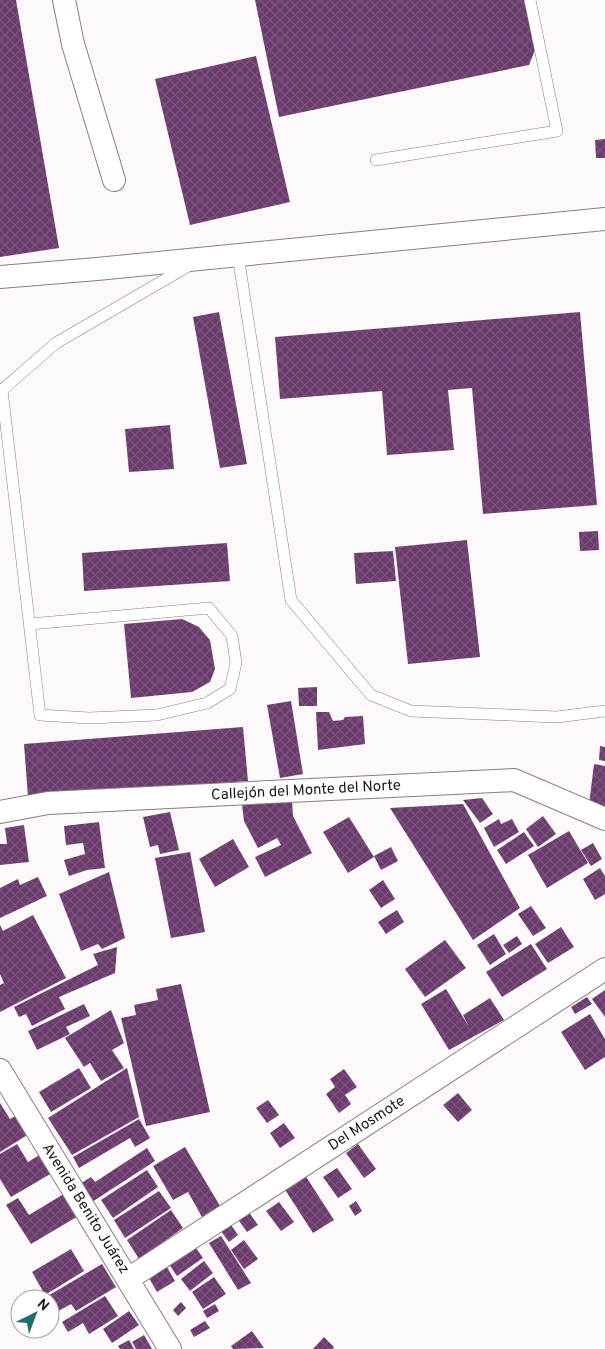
<svg xmlns="http://www.w3.org/2000/svg" width="605" height="1349" viewBox="0 0 605 1349" font-family="Overpass,sans-serif">
	<style>
		.building { fill: url(#building-cross-hatch) }
		.lines { fill: none; stroke-linecap: round; stroke-linejoin: round }
		.lane-casing { stroke: #8d7c81; stroke-width: 12 }
		.street-casing { stroke: #8d7c81; stroke-width: 24 }
		.lane { stroke: #fff; stroke-width: 11 }
		.street { stroke: #fff; stroke-width: 22 }
		.labels { text-anchor: middle; dominant-baseline: central; stroke-width: 5; stroke-linejoin: round; paint-order: stroke }
		.street-label { font-size: 15px; fill: #1d1718; stroke: #fff }
	</style>
	<defs>
		<pattern id="building-cross-hatch" width="8" height="8" patternUnits="userSpaceOnUse" patternTransform="scale(1.25)"><rect width="8" height="8" fill="#6a3b6c"/><path d="M0 0l8 8M0 8l8-8" fill="none" stroke="#7a547c"/></pattern>
	</defs>
	<rect width="100%" height="100%" fill="#fdf9fa"/>
	<path class="building" d="M0,0H16L59,248L0,257Z
		M255,0H524L535,50L529,65L279,117Z
		M256,56L290,202L190,225L155,79Z
		M605,139V158H596L595,140Z
		M219,312L247,464L220,468L193,317Z
		M580,312L597,505L483,514L472,388L448,390L454,450L387,455L382,391L280,399L275,337Z
		M170,425L174,469L129,472L125,429Z
		M598,531L599,550L580,551L579,532Z
		M467,540L480,657L408,664L395,547Z
		M227,543L230,581L84,591L82,553Z
		M393,551L396,581L356,584L354,553Z
		M182,619L199,627L210,640L215,669L210,682L192,692L131,698L124,624Z
		M317,687V706H299L298,688Z
		M291,701L303,774L280,778L267,705Z
		M316,712H329L333,721L343,720L345,717L363,716L365,744L318,750Z
		M243,727L248,781L28,797L24,744Z
		M600,746L605,747V761L599,760Z
		M594,764L605,766V807L589,805Z
		M482,798L493,814L480,823L463,800Z
		M292,800L293,816L312,853L265,877L255,857L281,845L277,838L258,848L244,821L242,805Z
		M463,804L520,908L473,940L390,808Z
		M170,812L179,850L160,854L158,845L150,847L143,817Z
		M543,816L556,834L538,847L526,829Z
		M349,817L374,857L348,873L323,832Z
		M499,819L501,824L512,819L519,832L494,847L484,828Z
		M99,822L105,868L87,870L69,876L64,860L85,854L83,843L66,845L64,826Z
		M24,825L29,862L0,865V844H7L5,828Z
		M569,831L588,863L547,888L528,855Z
		M524,832L534,846L506,864L497,850Z
		M233,839L249,867L215,887L199,859Z
		M593,843L602,859L591,866L581,850Z
		M391,847L398,861L381,870L374,856Z
		M190,852L205,932L171,938L155,858Z
		M600,868L605,876V894L595,900L583,879Z
		M109,872L125,938L102,949L98,944L81,951L59,894Z
		M38,877L47,896L0,918V888L18,879L20,885Z
		M383,880L395,899L381,908L369,890Z
		M531,906L546,928L533,936L518,914Z
		M397,910L404,922L386,934L378,922Z
		M33,915L66,978L0,1012V985L4,983L0,974V925L3,931Z
		M561,927L574,947L548,963L535,944Z
		M494,934L506,954L490,965L477,945Z
		M517,936L522,944L509,953L503,945Z
		M445,940L466,968L425,997L405,969Z
		M531,944L547,969L502,997L486,972Z
		M117,947L115,973L59,997L65,1009L32,1026L26,1014L19,1017L14,1007L98,965L93,954Z
		M181,984L210,1112L146,1126L121,1018L136,1015L134,1005L158,1000L156,989Z
		M446,989L469,1027L463,1015L490,998L504,1020L449,1050L421,1004Z
		M605,990V1017L592,999Z
		M587,997L592,1004L575,1014L571,1007Z
		M84,1004L90,1016L66,1027L70,1034L37,1050L28,1031Z
		M111,1010L124,1043L112,1050L124,1068L101,1081L90,1063L84,1067L65,1038Z
		M590,1014L605,1039V1057L585,1070L561,1032Z
		M79,1068L91,1088L51,1112L39,1092Z
		M127,1068L139,1117L72,1155L48,1118Z
		M344,1069L357,1087L345,1095L351,1104L339,1113L326,1094L335,1087L330,1079Z
		M458,1093L472,1110L458,1122L443,1105Z
		M268,1100L279,1115L267,1123L256,1108Z
		M0,1103L10,1119L17,1115L29,1134L0,1152Z
		M139,1119L150,1138L135,1147L130,1138L79,1168L73,1157Z
		M284,1123L295,1138L280,1148L270,1133Z
		M17,1144L28,1162L41,1154L52,1173L11,1197L0,1179V1154Z
		M358,1144L376,1169L364,1178L346,1153Z
		M185,1147L220,1206L202,1217L188,1192L173,1200L153,1166Z
		M147,1148L155,1161L92,1202L80,1184L91,1177L95,1182Z
		M337,1168L352,1189L338,1198L323,1177Z
		M147,1170L158,1187L113,1218L101,1200Z
		M303,1172L334,1220L313,1233L282,1185Z
		M159,1191L171,1208L125,1238L114,1220Z
		M67,1192L80,1215L31,1244L6,1205L18,1198L29,1215Z
		M356,1201L362,1211L355,1216L349,1206Z
		M279,1202L294,1222L281,1231L266,1211Z
		M171,1210L183,1228L139,1259L127,1240Z
		M248,1211L258,1225L247,1232L237,1218Z
		M227,1219L238,1235L229,1242L217,1226Z
		M221,1236L251,1283L238,1290L209,1243Z
		M244,1240L258,1259L244,1269L231,1250Z
		M191,1241L203,1258L177,1276L165,1258Z
		M71,1249L84,1271L45,1295L32,1272Z
		M204,1261L213,1273L190,1291L181,1279Z
		M164,1262L175,1281L157,1292L146,1273Z
		M102,1264L116,1287L76,1311L71,1304L55,1313L50,1305V1299L46,1297Z
		M214,1277L226,1294L203,1309L192,1292Z
		M105,1296L118,1316L89,1334L83,1323L68,1332L62,1322Z
		M181,1302L186,1308L178,1316L173,1310Z
		M215,1304L219,1311L207,1318L203,1311Z
		M129,1311L139,1325L112,1343L103,1329Z
		M205,1321L210,1328L194,1337L190,1330Z
		M252,1331L264,1348L233,1349L231,1346Z
		M144,1335L152,1349H136L132,1342Z
		M324,1337L334,1347L333,1349H313Z
		M129,1340L134,1349H120L118,1346Z"/>
	<g class="lines">
		<defs>
			<path id="lane" d="M376,160L557,131L530,0
				M238,255L291,600L371,695L411,711L557,717L605,711
				M30,624L209,608L232,636L236,663L230,689L207,703L157,715L89,718L40,715L2,390L56,343L190,265"/>
			<path id="street" d="M64,0L73,44L114,180
				M0,277L97,269L605,219
				M0,812L48,803L514,780L605,819
				M0,1070L170,1349
				M128,1279L605,969"/>
		</defs>
		<use href="#lane" class="lane-casing"/>
		<use href="#street" class="street-casing"/>
		<use href="#lane" class="lane"/>
		<use href="#street" class="street"/>
	</g>
	<g class="labels">
		<g class="street-label">
			<text transform="translate(306 791) rotate(-3)">Callejón del Monte del Norte</text>
			<text transform="translate(367 1124) rotate(-33)">Del Mosmote</text>
			<text transform="translate(85 1209) rotate(58)">Avenida Benito Juárez</text>
		</g>
	</g>
	<g transform="translate(35 1314) rotate(42)"><circle r="24" fill="#ffffff" stroke="#a5a2a3"/>
	<path d="M0-4L9 19L0 12L-9 19Z" fill="#216d6c"/>
	<text y="-8" font-size="14" font-weight="bold" text-anchor="middle" fill="#1d1718">N</text>
	</g>
</svg>
